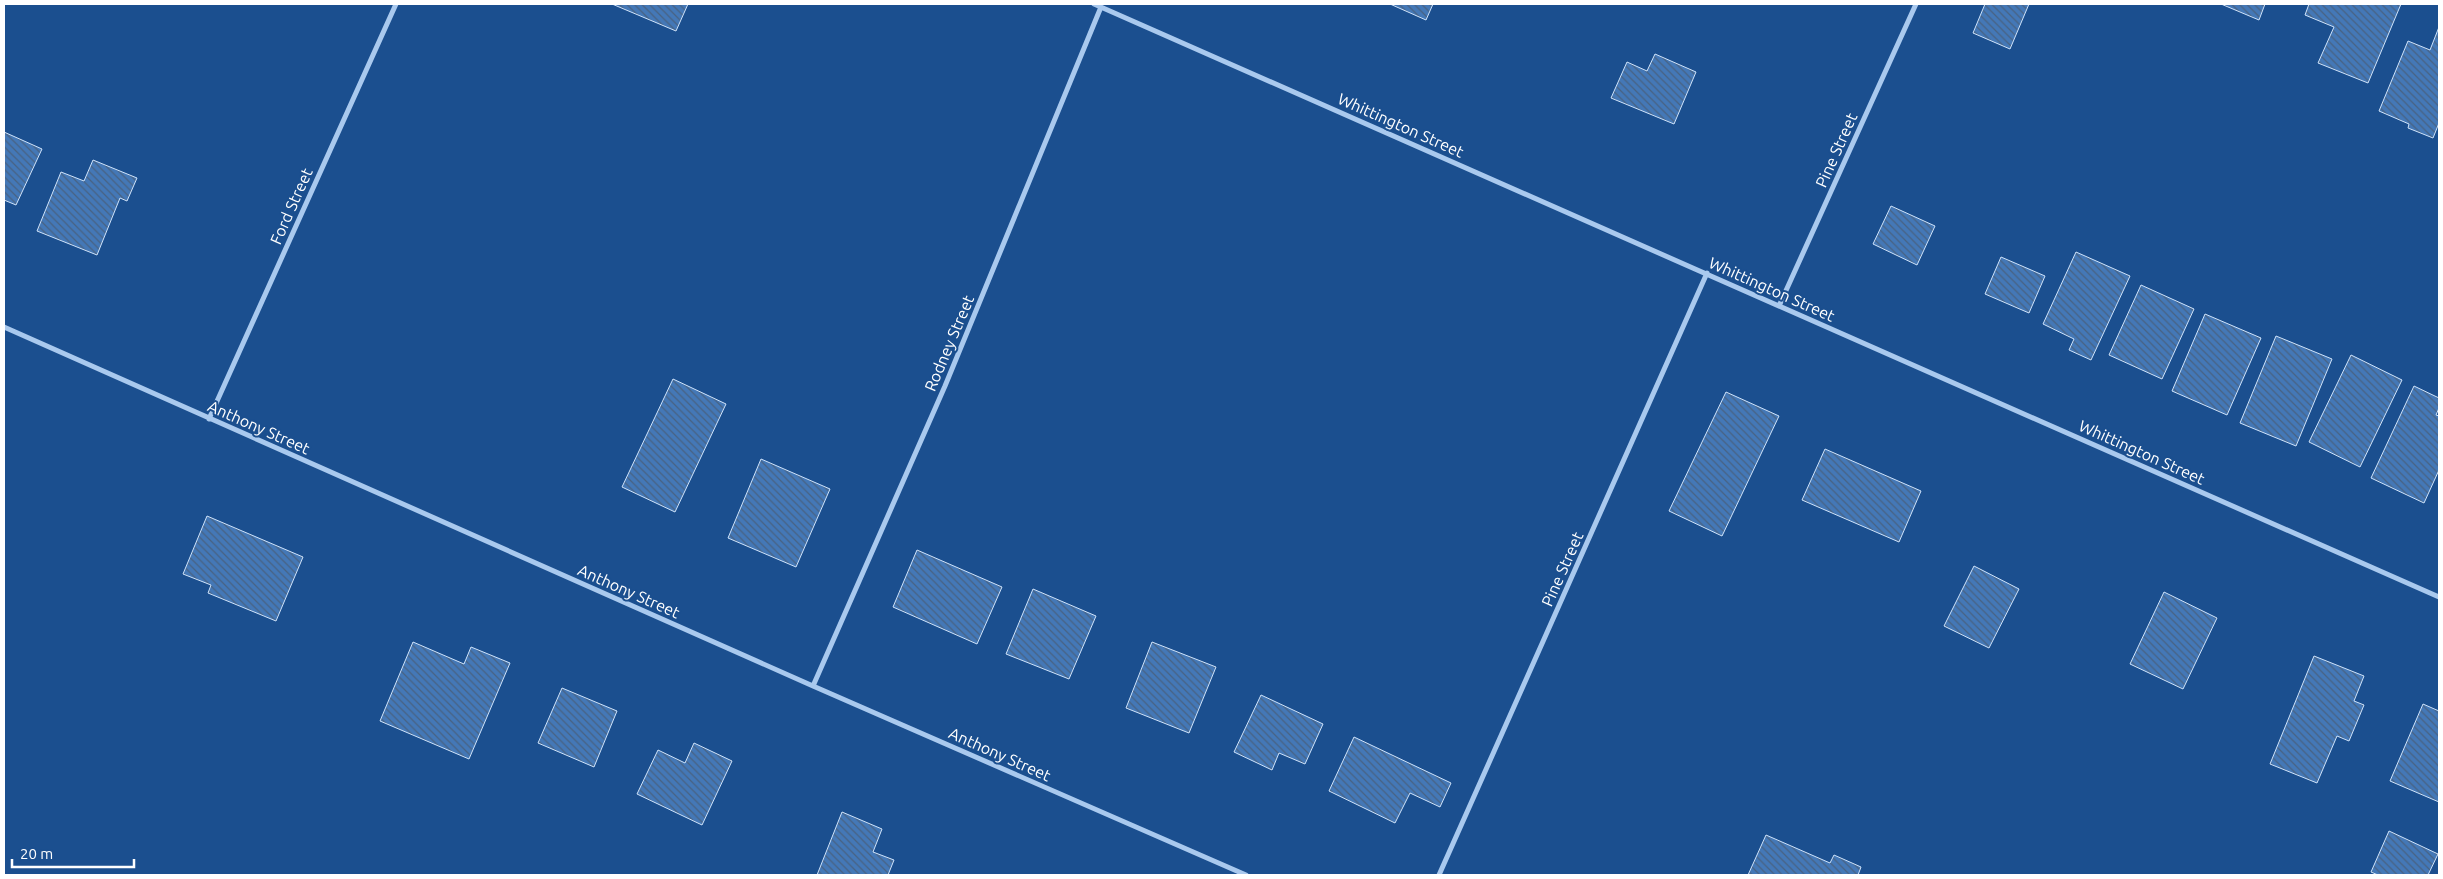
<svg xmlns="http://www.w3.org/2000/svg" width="2443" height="879" viewBox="0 0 2443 879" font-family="Ubuntu,sans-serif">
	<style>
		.building { fill: url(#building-back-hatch); stroke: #cfe3fa }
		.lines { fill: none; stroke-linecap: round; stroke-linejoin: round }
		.street { stroke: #a9c9ee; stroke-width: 5 }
		.labels { text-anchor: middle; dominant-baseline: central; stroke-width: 4; stroke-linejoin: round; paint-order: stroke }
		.street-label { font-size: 16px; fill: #fff; stroke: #1b4f8f }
	</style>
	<defs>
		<pattern id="building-back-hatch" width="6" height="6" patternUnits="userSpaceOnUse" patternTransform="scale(1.25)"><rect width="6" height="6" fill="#4478b7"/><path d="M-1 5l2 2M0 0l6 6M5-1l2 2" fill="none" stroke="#486282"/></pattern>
	</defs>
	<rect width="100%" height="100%" fill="#1b4f8f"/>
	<path class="building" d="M612,4H688L676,31Z
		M1390,4H1433L1426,20Z
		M1985,4H2029L2010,49L1973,33Z
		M2221,4H2265L2259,20Z
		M2309,4H2401L2368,83L2318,63L2334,27L2305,15Z
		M2439,27V123L2433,138L2408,128L2409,124L2379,111L2408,41L2430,50Z
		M1655,54L1696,72L1674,124L1611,98L1627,62L1647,71Z
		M4,132L42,149L16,205L4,200Z
		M93,160L137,178L127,201L120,198L97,255L37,231L61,172L84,181Z
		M1891,206L1935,226L1917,265L1873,244Z
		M2076,252L2130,276L2091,360L2069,350L2074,339L2043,324Z
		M2001,257L2045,276L2029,313L1985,294Z
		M2141,285L2194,309L2162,379L2109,355Z
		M2205,314L2261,338L2227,415L2172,391Z
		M2276,336L2332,359L2296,446L2240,423Z
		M2351,355L2402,380L2360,467L2309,442Z
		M673,379L726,404L675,512L622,487Z
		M2414,386L2439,398V408L2436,415L2439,416V470L2424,503L2371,478Z
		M1726,392L1779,416L1722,536L1669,511Z
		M1825,449L1921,491L1899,542L1802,500Z
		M761,459L830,489L796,567L728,538Z
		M207,516L303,557L276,621L208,593L211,585L183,574Z
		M917,550L1002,587L977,644L893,607Z
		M1974,566L2019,589L1989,648L1944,626Z
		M1033,589L1096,616L1069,679L1006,654Z
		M2164,592L2217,618L2183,689L2130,664Z
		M413,642L464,664L471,647L510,663L469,759L380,721Z
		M1152,642L1216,667L1189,733L1126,708Z
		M2314,656L2364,676L2354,701L2364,705L2349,741L2337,736L2317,783L2270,764Z
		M562,688L617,711L594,767L538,743Z
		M1261,695L1323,724L1305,764L1279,753L1272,770L1234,752Z
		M2423,704L2439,711V802L2390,781Z
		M1354,737L1451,783L1440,807L1410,793L1395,823L1329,791Z
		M694,743L732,761L702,825L637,794L658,750L685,763Z
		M842,812L882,829L873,852L894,860L888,875H817Z
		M2389,831L2438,854L2428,875H2378L2371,872Z
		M1766,835L1830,863L1834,855L1861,867L1858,875H1748Z"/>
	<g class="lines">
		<path class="street" d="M1094,4L2439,597
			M1779,306L1916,4
			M4,327L813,686L1246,875
			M209,419L396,4
			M813,686L945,386L1101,7
			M1439,875L1707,273"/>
	</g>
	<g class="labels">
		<g class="street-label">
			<text transform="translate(1401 125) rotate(24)">Whittington Street</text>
			<text transform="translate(1836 150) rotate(-66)">Pine Street</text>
			<text transform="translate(291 206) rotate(-66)">Ford Street</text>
			<text transform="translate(1772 289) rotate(24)">Whittington Street</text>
			<text transform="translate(949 343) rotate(-67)">Rodney Street</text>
			<text transform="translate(259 427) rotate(24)">Anthony Street</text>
			<text transform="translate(2142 452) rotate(24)">Whittington Street</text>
			<text transform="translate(1562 569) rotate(-66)">Pine Street</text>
			<text transform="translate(629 591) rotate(24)">Anthony Street</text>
			<text transform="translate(1000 754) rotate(24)">Anthony Street</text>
		</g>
	</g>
	<rect width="2443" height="879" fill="none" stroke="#ffffff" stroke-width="10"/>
	<path d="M12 859v8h122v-8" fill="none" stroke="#ffffff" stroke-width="2.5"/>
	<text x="20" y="859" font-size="15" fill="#ffffff" stroke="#1b4f8f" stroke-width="4" paint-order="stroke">20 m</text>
</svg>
